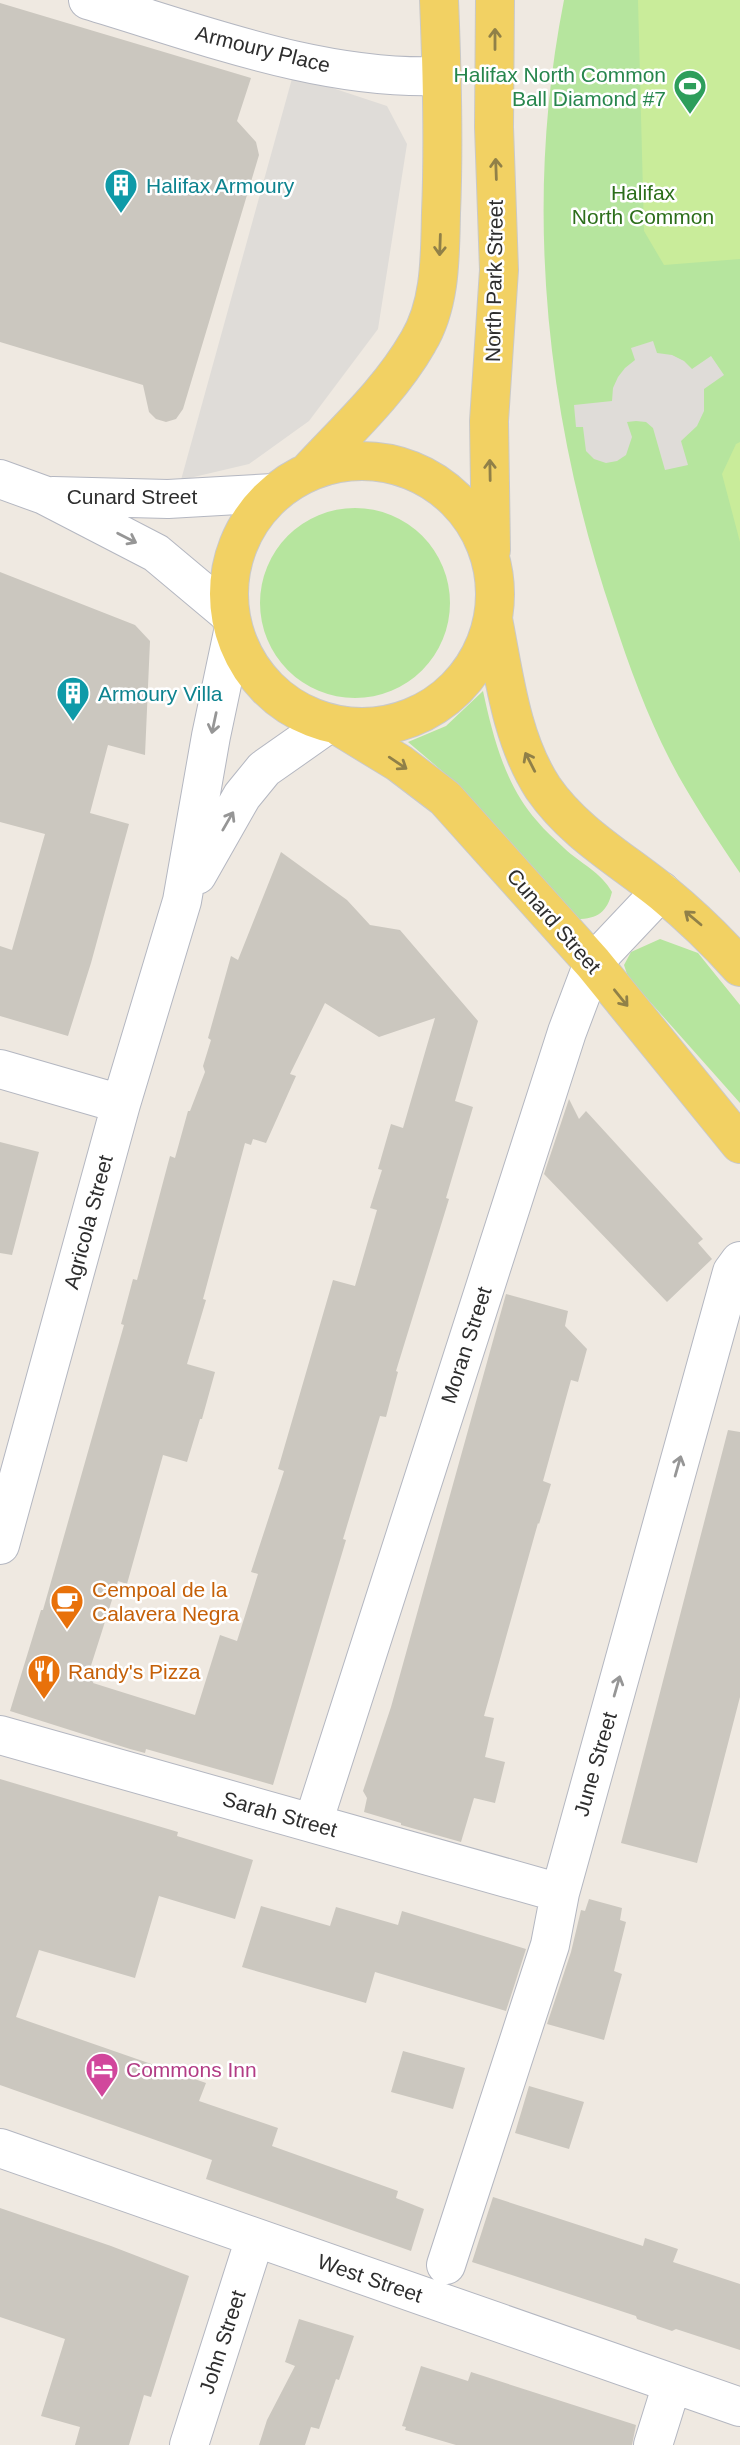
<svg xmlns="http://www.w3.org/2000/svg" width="740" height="2445" viewBox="0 0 740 2445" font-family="Helvetica,sans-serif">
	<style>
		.green { fill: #b6e59e }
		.pitch { fill: #c9ec9a }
		.plaza { fill: #dfdcd8 }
		.building { fill: #cbc7bf; fill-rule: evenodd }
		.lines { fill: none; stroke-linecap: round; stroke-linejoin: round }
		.minor-casing { stroke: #b4b7c1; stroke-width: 40 }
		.major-casing { stroke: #c9c9c9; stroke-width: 40 }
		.minor { stroke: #fff; stroke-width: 38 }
		.major { stroke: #f2d163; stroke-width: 38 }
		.oneway { stroke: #908048 }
		.oneway2 { stroke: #969696 }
		.labels { text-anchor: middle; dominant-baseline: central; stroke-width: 5; stroke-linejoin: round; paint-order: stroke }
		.street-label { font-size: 21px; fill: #2e2e2e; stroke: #fff }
		.leisure-label { font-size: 21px; fill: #27864d; stroke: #fff; text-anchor: end }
		.culture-label { font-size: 21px; fill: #0d838f; stroke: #fff; text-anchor: start }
		.park-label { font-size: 21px; fill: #2c6e1b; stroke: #fff }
		.food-label { font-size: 21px; fill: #c56008; stroke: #fff; text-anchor: start }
		.hotel-label { font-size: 21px; fill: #b23c85; stroke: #fff; text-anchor: start }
	</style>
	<rect width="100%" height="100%" fill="#efe9e1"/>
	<path class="green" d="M564,0H740V873C717,839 689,797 670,760C647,715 629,666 613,617C546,420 523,206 564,0Z
		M260 603a95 95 0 1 1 190 0a95 95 0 1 1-190 0Z
		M483,691C493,737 505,785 537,821C545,831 555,839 564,848C581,864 601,872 612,892C607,912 598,919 577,919L455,782L408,742L446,726Z
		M660,939L698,953L740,1005V1103L628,977L624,965L631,952Z"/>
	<path class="pitch" d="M638,0H740V259L664,265L644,231Z
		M740,442V542L722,474L736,444Z"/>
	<path class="plaza" d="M293,75L387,106L407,144L378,329L309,421L249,464L181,480Z
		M653,341L657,353L672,355L684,361L692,369L711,356L724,375L704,389V411L697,426L681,441L688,465L665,470L653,428L646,422L636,421L627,422L632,437L626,455L617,461L606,463L594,459L586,451L583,427H576L574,405L612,401L613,388L618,377L625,368L635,360L631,348Z"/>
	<path class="building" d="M0,3L251,78L237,121L256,142L259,155L183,409L176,419L166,422L156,419L149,412L143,385L0,342Z
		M0,572L135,625L150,641L145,755L108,745L90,813L129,824L91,963L68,1036L0,1016V946L12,950L45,834L0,822Z
		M281,852L347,900L370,925L400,930L478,1021L455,1101L473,1107L446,1198L449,1199L396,1371L398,1372L386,1417L380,1416L343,1539L346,1540L273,1785L146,1749L145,1753L130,1749L10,1711L41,1610H43L124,1325L121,1324L133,1279L137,1280L170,1156L175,1158L188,1111H190L205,1072L203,1066L211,1040L208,1038L231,956L238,960ZM325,1003L379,1037L435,1018L403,1128L391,1124L378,1169L382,1170L370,1208L377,1210L355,1286L333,1280L278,1469L284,1471L251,1572L258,1574L237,1641L220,1635L195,1715L93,1683L95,1677L88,1675L118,1581L127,1584L163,1455L187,1462L200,1419H202L215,1372L187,1364L206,1300L203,1299L245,1143L251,1145L253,1139L266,1143L296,1076L290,1074Z
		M569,1099L579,1119L586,1111L703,1239L698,1243L712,1259L667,1302L544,1174Z
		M0,1142L39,1152L12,1255L0,1253Z
		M506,1294L568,1311L565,1326L587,1349L578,1382L571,1380L543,1481L551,1484L539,1524L538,1523L484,1716L494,1718L485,1757L505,1762L495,1803L474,1798L461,1842L401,1825V1823L364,1812L367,1798L363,1791L391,1707Z
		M728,1430L740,1432V1697L697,1863L621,1843Z
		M0,1779L178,1832L177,1836L253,1860L235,1919L159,1896L135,1978L39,1950L16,2017L206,2083L199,2101L278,2128L272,2146L398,2191L396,2198L424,2209L411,2251L206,2179L212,2160L0,2085Z
		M589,1899L622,1908L620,1920L626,1922L614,1971L622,1974L604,2040L547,2024L571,1952L581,1910L585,1911Z
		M261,1906L330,1926L336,1907L398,1925L402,1911L526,1949L506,2011L375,1972L366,2003L242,1967Z
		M403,2051L465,2068L453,2109L391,2092Z
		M529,2086L584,2102L569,2149L515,2133Z
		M493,2197L643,2246L645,2238L678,2249L673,2262L740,2284V2350L676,2329L672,2331L637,2319L636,2316L472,2262Z
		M0,2208L111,2246L189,2276L151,2397L144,2395L129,2445H75L80,2427L41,2416L65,2339L0,2317Z
		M299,2319L354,2336L339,2380L336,2379L319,2429L311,2427L305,2445H259L267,2420L295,2366L285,2362Z
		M421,2366L468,2381L471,2372L636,2425L632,2445H456L405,2430L406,2427L402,2426Z"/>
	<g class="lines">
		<defs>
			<path id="minor" d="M88,0C202,34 322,81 442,76
				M0,479L44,495L156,553L230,615
				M53,496L168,499L274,493
				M197,875L242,796L264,769L328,724
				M0,1069L121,1104
				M0,1545L121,1104L182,901L211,736L233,632
				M0,1735L560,1893
				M313,1823L567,1032L593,963L661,891
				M0,2148L740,2407
				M446,2265L550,1945L560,1893L732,1272L740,1261
				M189,2445L255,2238
				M653,2445L672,2384"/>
			<path id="major" d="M229 594a133 133 0 1 1 266 0a133 133 0 1 1-266 0Z
				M308,472C346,431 390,391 418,342C441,304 440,256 441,213C444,142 442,71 439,0
				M491,550L489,421L499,270L494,127L495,0
				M493,619C504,675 511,739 543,788C574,833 621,859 663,893C691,916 716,940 740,967
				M340,727L399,763L445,798L593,963L740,1144"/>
		</defs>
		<use href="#minor" class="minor-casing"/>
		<use href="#major" class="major-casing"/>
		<use href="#minor" class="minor"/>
		<use href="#major" class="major"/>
	</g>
	<defs><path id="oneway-shaft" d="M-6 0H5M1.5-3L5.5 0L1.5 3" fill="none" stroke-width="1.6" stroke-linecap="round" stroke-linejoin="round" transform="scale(1.75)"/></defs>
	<g class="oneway">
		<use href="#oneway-shaft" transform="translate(495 39) rotate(-90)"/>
		<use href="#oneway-shaft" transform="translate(496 169) rotate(-92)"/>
		<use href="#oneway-shaft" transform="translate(440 245) rotate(92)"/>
		<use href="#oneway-shaft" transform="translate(490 470) rotate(-91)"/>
		<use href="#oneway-shaft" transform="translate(530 762) rotate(-117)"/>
		<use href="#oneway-shaft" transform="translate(398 763) rotate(34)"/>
		<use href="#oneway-shaft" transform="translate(693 918) rotate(-140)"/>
		<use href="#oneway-shaft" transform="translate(621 998) rotate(51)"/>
	</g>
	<g class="oneway2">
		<use href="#oneway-shaft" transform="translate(127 538) rotate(27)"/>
		<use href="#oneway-shaft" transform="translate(214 723) rotate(102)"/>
		<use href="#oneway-shaft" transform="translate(228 821) rotate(-60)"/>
		<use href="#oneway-shaft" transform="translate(678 1466) rotate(-74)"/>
		<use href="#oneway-shaft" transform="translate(617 1686) rotate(-74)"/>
	</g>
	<defs>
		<symbol id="stadium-pin" viewBox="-11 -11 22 30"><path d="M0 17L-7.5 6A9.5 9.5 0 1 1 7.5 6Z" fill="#2e9e5b" stroke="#fff"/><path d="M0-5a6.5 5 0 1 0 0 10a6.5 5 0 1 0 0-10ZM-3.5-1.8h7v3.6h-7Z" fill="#fff"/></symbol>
		<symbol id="building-pin" viewBox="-11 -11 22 30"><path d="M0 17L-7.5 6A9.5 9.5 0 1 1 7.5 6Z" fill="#0f9aa8" stroke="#fff"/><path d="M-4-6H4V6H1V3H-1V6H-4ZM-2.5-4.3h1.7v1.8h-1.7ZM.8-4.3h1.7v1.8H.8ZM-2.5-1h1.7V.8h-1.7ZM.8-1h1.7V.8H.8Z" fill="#fff"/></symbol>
		<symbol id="cafe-pin" viewBox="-11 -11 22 30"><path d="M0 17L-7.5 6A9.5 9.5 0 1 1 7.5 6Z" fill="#e8710a" stroke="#fff"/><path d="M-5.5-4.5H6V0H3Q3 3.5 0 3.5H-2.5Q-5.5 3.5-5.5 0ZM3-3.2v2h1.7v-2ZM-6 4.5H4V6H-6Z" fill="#fff"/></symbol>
		<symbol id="restaurant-pin" viewBox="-11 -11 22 30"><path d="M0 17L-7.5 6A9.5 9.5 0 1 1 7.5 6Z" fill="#e8710a" stroke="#fff"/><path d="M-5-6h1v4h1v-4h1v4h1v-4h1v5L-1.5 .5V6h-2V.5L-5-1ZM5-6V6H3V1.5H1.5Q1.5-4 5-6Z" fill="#fff"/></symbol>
		<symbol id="hotel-pin" viewBox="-11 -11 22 30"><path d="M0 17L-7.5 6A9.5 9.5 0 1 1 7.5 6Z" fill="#d1479c" stroke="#fff"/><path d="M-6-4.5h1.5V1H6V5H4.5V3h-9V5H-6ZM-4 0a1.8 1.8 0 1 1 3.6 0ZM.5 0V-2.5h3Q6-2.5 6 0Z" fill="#fff"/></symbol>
	</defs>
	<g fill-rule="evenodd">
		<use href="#stadium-pin" x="671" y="67" width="38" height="52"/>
		<use href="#building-pin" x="102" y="166" width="38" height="52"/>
		<use href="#building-pin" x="54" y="674" width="38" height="52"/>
		<use href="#cafe-pin" x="48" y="1582" width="38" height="52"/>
		<use href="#restaurant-pin" x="25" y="1652" width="38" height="52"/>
		<use href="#hotel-pin" x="83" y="2050" width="38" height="52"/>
	</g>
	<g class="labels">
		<g class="street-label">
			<text transform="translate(263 49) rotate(14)">Armoury Place</text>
			<text transform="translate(494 281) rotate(-89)">North Park Street</text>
			<text x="132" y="496">Cunard Street</text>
			<text transform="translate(554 921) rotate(49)">Cunard Street</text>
			<text transform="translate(88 1222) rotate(-75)">Agricola Street</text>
			<text transform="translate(466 1345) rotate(-72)">Moran Street</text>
			<text transform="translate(595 1764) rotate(-74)">June Street</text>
			<text transform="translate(280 1814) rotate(16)">Sarah Street</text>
			<text transform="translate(370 2278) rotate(19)">West Street</text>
			<text transform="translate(222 2342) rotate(-72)">John Street</text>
		</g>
		<g class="leisure-label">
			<text x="666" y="74">Halifax North Common<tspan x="666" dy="24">Ball Diamond #7</tspan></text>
		</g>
		<g class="culture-label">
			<text x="146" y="185">Halifax Armoury</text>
			<text x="98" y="693">Armoury Villa</text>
		</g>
		<g class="park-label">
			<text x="643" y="192">Halifax<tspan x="643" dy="24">North Common</tspan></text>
		</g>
		<g class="food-label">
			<text x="92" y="1589">Cempoal de la<tspan x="92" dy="24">Calavera Negra</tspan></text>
			<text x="68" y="1671">Randy's Pizza</text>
		</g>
		<g class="hotel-label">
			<text x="126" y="2069">Commons Inn</text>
		</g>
	</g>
</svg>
